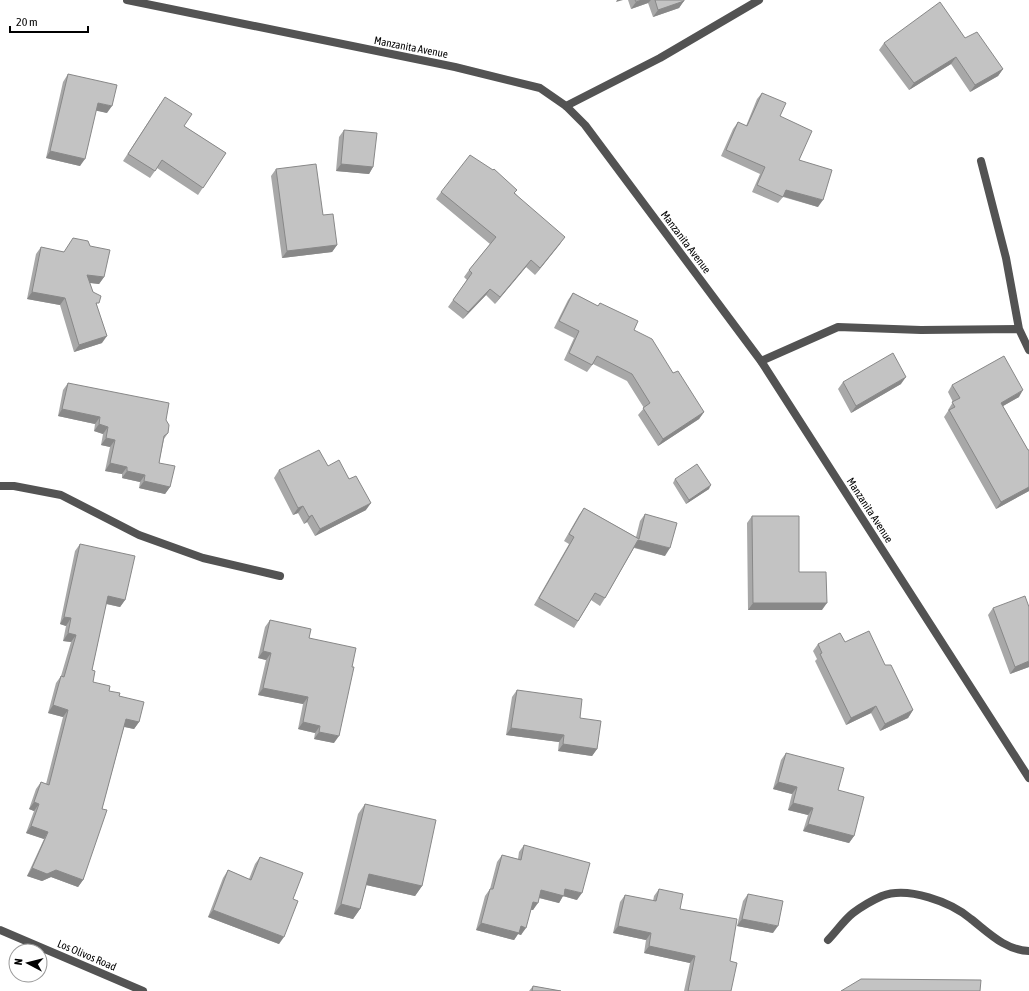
<svg xmlns="http://www.w3.org/2000/svg" width="1029" height="991" viewBox="0 0 1029 991" font-family="'Asap Condensed',sans-serif">
	<style>
		.lines { fill: none; stroke-linecap: round; stroke-linejoin: round }
		.service { stroke: #535353; stroke-width: 8 }
		.minor { stroke: #535353; stroke-width: 8 }
		.wall { fill: #a8a8a8 }
		.shaded-wall { fill: #888 }
		.building { fill: #c3c3c3; stroke: #888 }
		.labels { text-anchor: middle; dominant-baseline: central; stroke-width: 3; stroke-linejoin: round; paint-order: stroke }
		.street-label { font-size: 11px; fill: #000; stroke: #fff }
	</style>
	<rect width="100%" height="100%" fill="#fff"/>
	<g class="lines">
		<path class="service" d="M566,106L660,58L759,0
			M981,161L1006,258L1019,329L1029,350
			M761,361L838,327L921,330L1019,329
			M0,486H14L61,495L139,535L203,558L280,576
			M828,940C836,932 844,920 853,913C861,907 873,900 882,896C908,886 951,902 971,919C989,933 1005,950 1029,951"/>
		<path class="minor" d="M127,0L455,67L540,88L566,106L585,125L761,361L1029,778
			M0,930L143,991"/>
	</g>
	<path class="wall" d="M628,0H684L679,8L653,17L648,3L631,9Z
		M965,38L1003,69L998,76L970,92L951,64L909,90L879,50L884,43Z
		M68,74L107,113L96,110L80,166L46,158L63,82Z
		M762,93L780,116L799,160L818,207L783,197L778,203L752,192L760,174L721,156L733,129L738,122L746,126L757,99Z
		M160,104L184,126L226,153L198,195L157,168L150,178L123,161Z
		M344,130L373,167L369,174L336,171L339,137Z
		M276,169L323,215L337,245L332,252L282,258L271,176Z
		M441,192L515,193L560,244L535,275L526,267L495,304L486,295L463,319L448,307L467,280L464,277L469,270L490,244L436,199Z
		M90,246L104,277L99,284L90,283L97,305L102,343L74,352L60,305L27,299L36,254L41,247L63,252Z
		M573,293L598,306L600,303L634,330L673,373L704,412L699,419L658,446L638,415L644,408L627,381L593,364L587,372L564,360L574,338L554,328L568,300Z
		M843,382L901,384L851,413L838,389Z
		M68,383L166,420L168,433L164,439L159,463L170,487L165,494L139,488L140,482L122,478V474L105,471L110,447L101,445L103,434L94,431L95,424L58,416L63,390Z
		M952,385L1019,397L1003,406L1028,450H1029V491L996,509L944,417L948,411V410L953,402L948,392Z
		M328,466L349,479L366,510L315,536L307,522L304,524L298,513L293,515L274,478L279,470Z
		M675,479L709,489L686,504L673,483Z
		M584,508L636,537L640,521L645,514L665,556L634,548L605,598L600,606L591,600L574,628L534,605L569,544L564,541L579,515Z
		M752,516L822,610H748L747,523Z
		M80,544L125,600L120,607L106,604L92,670L93,682L109,691L119,696L139,722L134,729L124,727L83,880L78,887L51,877L42,881L27,876L44,839L26,833L34,811L29,809L36,789L41,782L46,784L63,717L48,713L56,683L61,676L71,642L63,641L66,626L60,624L75,551Z
		M993,608L1029,667L1010,674L988,615Z
		M270,620L309,638L334,743L314,739L315,733L298,729L303,704L258,695L266,660L258,658L265,627Z
		M845,642L885,665L913,710L908,718L880,731L871,713L846,725L815,661L817,659L813,651L818,644Z
		M517,690L580,718L597,749L592,756L558,751L559,742L506,735L512,697Z
		M786,753L838,790L854,836L849,843L803,831L808,815L788,810L792,794L773,789L781,760Z
		M365,804L422,886L415,896L366,885L360,909L353,919L334,914L358,814Z
		M524,845L577,900L563,896L559,903L539,898L533,910H531L521,935L518,934L514,940L476,930L485,896L490,889L497,862L502,855L518,859L519,852Z
		M260,857L293,899L279,944L208,917L223,878L228,870L249,879L255,864Z
		M659,889L680,909L730,961L731,991H684L690,963L644,953L646,940L613,933L620,902L625,895L653,901L654,896Z
		M748,894L773,933L737,926L743,901Z
		M533,986L561,991H529Z"/>
	<path class="shaded-wall" d="M617,0H623L616,2Z
		M642,0H651L648,3L631,9L636,2Z
		M684,1L679,8L653,17L658,10Z
		M956,57L951,64L909,90L914,83Z
		M1003,69L998,76L970,92L975,85Z
		M98,103L112,106L107,113L93,110Z
		M50,151L85,159L80,166L46,158Z
		M341,164L373,167L369,174L336,171Z
		M786,190L823,200L818,207L782,196Z
		M565,237L560,244L535,275L540,268Z
		M337,245L332,252L282,258L287,251Z
		M531,260L526,267L495,304L500,297Z
		M87,275L104,277L99,284L83,282Z
		M490,289L486,295L463,319L468,312Z
		M32,292L65,298L60,305L27,299Z
		M107,336L102,343L74,352L79,345Z
		M906,377L901,384L851,413L856,406Z
		M1023,390L1019,397L996,410L1001,403Z
		M62,409L100,417L95,424L58,416Z
		M704,412L699,419L658,446L663,439Z
		M99,424L108,427L103,434L94,431Z
		M106,438L115,440L110,447L101,445Z
		M110,463L127,467L122,474L105,471Z
		M127,471L145,475L140,482L122,478Z
		M144,481L170,487L165,494L139,488Z
		M711,485L709,489L686,504L689,500Z
		M1029,487V491L996,509L1001,502Z
		M371,503L366,510L315,536L320,529Z
		M303,506L298,513L293,515L298,508Z
		M312,515L307,522L304,524L309,517Z
		M638,540L670,548L665,556L633,547Z
		M108,596L125,600L120,607L103,603Z
		M753,603H827L822,610H748Z
		M64,617L71,618L66,626L60,624Z
		M68,633L76,635L71,642L63,641Z
		M263,651L271,653L266,660L258,658Z
		M1029,661V667L1010,674L1015,667Z
		M263,688L308,697L303,704L258,695Z
		M53,705L68,710L63,717L48,713Z
		M876,706L871,713L846,725L851,718Z
		M913,710L908,718L880,731L885,724Z
		M126,719L139,722L134,729L121,726Z
		M303,722L320,726L315,733L298,729Z
		M511,728L564,735L559,742L506,735Z
		M319,732L339,736L334,743L314,739Z
		M563,744L597,749L592,756L558,751Z
		M778,782L797,787L792,794L773,789Z
		M34,802L39,804L34,811L29,809Z
		M793,803L813,808L808,815L788,810Z
		M808,824L854,836L849,843L803,831Z
		M31,826L48,832L44,839L26,833Z
		M32,868L56,870L83,880L78,887L51,877L42,881L27,876Z
		M369,874L422,886L415,896L362,884Z
		M565,889L582,893L577,900L563,896L559,903L536,897L541,890Z
		M533,902L538,903L533,910L528,909Z
		M341,904L360,909L353,919L334,914Z
		M213,910L284,937L279,944L208,917Z
		M742,919L778,926L773,933L737,926Z
		M481,923L521,926L526,928L521,935L518,934L514,940L476,930Z
		M618,926L651,933L646,940L613,933Z
		M649,946L695,956L690,963L644,953Z"/>
	<path class="building" d="M635,0H642L636,2Z
		M655,0H684V1L658,10Z
		M940,2L965,38L977,32L1003,69L975,85L956,57L914,83L884,43Z
		M68,74L117,85L112,106L98,103L85,159L50,151Z
		M762,93L786,103L780,116L812,131L799,160L832,170L823,200L786,190L783,197L757,185L765,167L726,150L738,122L747,126Z
		M165,97L192,114L184,126L226,153L203,188L162,160L155,171L128,154Z
		M344,130L377,133L373,167L341,164Z
		M470,155L493,170L494,169L517,190L514,193L565,237L540,268L531,260L500,297L490,289L468,312L453,300L472,273L469,270L496,237L441,192Z
		M316,164L323,215L333,214L337,245L287,251L276,169Z
		M73,238L88,241L90,246L110,250L104,277L87,275L93,292L101,296L99,303H96L107,336L79,345L65,298L32,292L41,247L64,252Z
		M573,293L598,306L600,303L638,321L634,330L652,339L673,373L678,371L704,412L663,439L643,408L650,403L632,374L597,356L592,365L569,353L579,331L559,321Z
		M893,353L906,377L856,406L843,382Z
		M1004,356L1023,390L1001,403L1028,450H1029V487L1001,502L949,410L955,407L952,402L960,398L952,385Z
		M68,383L169,403L166,420L169,425L168,433L164,436L159,463L175,466L170,487L144,481L145,475L127,471V467L110,463L115,440L106,438L108,427L99,424L100,417L62,409Z
		M319,450L328,466L339,460L349,479L356,476L371,503L320,529L312,515L309,517L303,506L298,508L279,470Z
		M697,464L711,485L689,500L675,479Z
		M584,508L639,539L645,514L677,523L670,548L638,540L605,598L595,593L578,621L539,598L574,537L569,534Z
		M752,516H799V572H826L827,603H753Z
		M80,544L135,556L125,600L108,596L92,670L95,671L93,682L110,686L109,691L120,693L119,696L144,702L139,722L126,719L102,809L107,810L83,880L56,870L47,874L32,868L48,832L31,826L39,804L34,802L41,782L49,785L68,710L53,705L61,676L64,677L76,635L68,633L71,618L64,617Z
		M1025,596L1029,607V661L1015,667L993,608Z
		M270,620L311,629L309,638L356,648L352,667H354L339,736L319,732L320,726L303,722L308,697L263,688L271,653L263,651Z
		M869,631L885,665H891L913,710L885,724L876,706L851,718L820,654L822,653L818,644L840,633L845,642Z
		M517,690L582,699L580,718L601,721L597,749L563,744L564,735L511,728Z
		M786,753L844,768L838,790L864,797L854,836L808,824L813,808L793,803L797,787L778,782Z
		M365,804L436,820L422,886L369,874L360,909L341,904Z
		M524,845L590,863L582,893L565,889L564,896L541,890L538,903L533,902L526,928L521,926L519,933L481,923L490,889H493L502,855L521,860Z
		M260,857L303,873L293,899L298,901L284,937L213,910L228,870L251,880Z
		M659,889L683,894L680,909L737,919L730,961L737,963L731,991H688L695,956L649,946L651,933L618,926L625,895L656,901Z
		M748,894L783,901L778,926L742,919Z
		M861,979L981,980L980,991H841Z
		M533,986L561,991H532Z"/>
	<g class="labels">
		<g class="street-label">
			<text transform="translate(411 47) rotate(11)">Manzanita Avenue</text>
			<text transform="translate(686 242) rotate(53)">Manzanita Avenue</text>
			<text transform="translate(870 510) rotate(57)">Manzanita Avenue</text>
			<text transform="translate(87 955) rotate(23)">Los Olivos Road</text>
		</g>
	</g>
	<g transform="translate(28 963) rotate(277)"><circle r="19" fill="#ffffff" stroke="#999999"/>
	<path d="M0-3L7 15L0 10L-7 15Z" fill="#000000"/>
	<text y="-6" font-size="11" font-weight="bold" text-anchor="middle" fill="#000000">N</text>
	</g>
	<path d="M10 26v6h78v-6" fill="none" stroke="#000000" stroke-width="2"/>
	<text x="16" y="26" font-size="12" fill="#000000" stroke="#ffffff" stroke-width="3" paint-order="stroke">20 m</text>
</svg>
